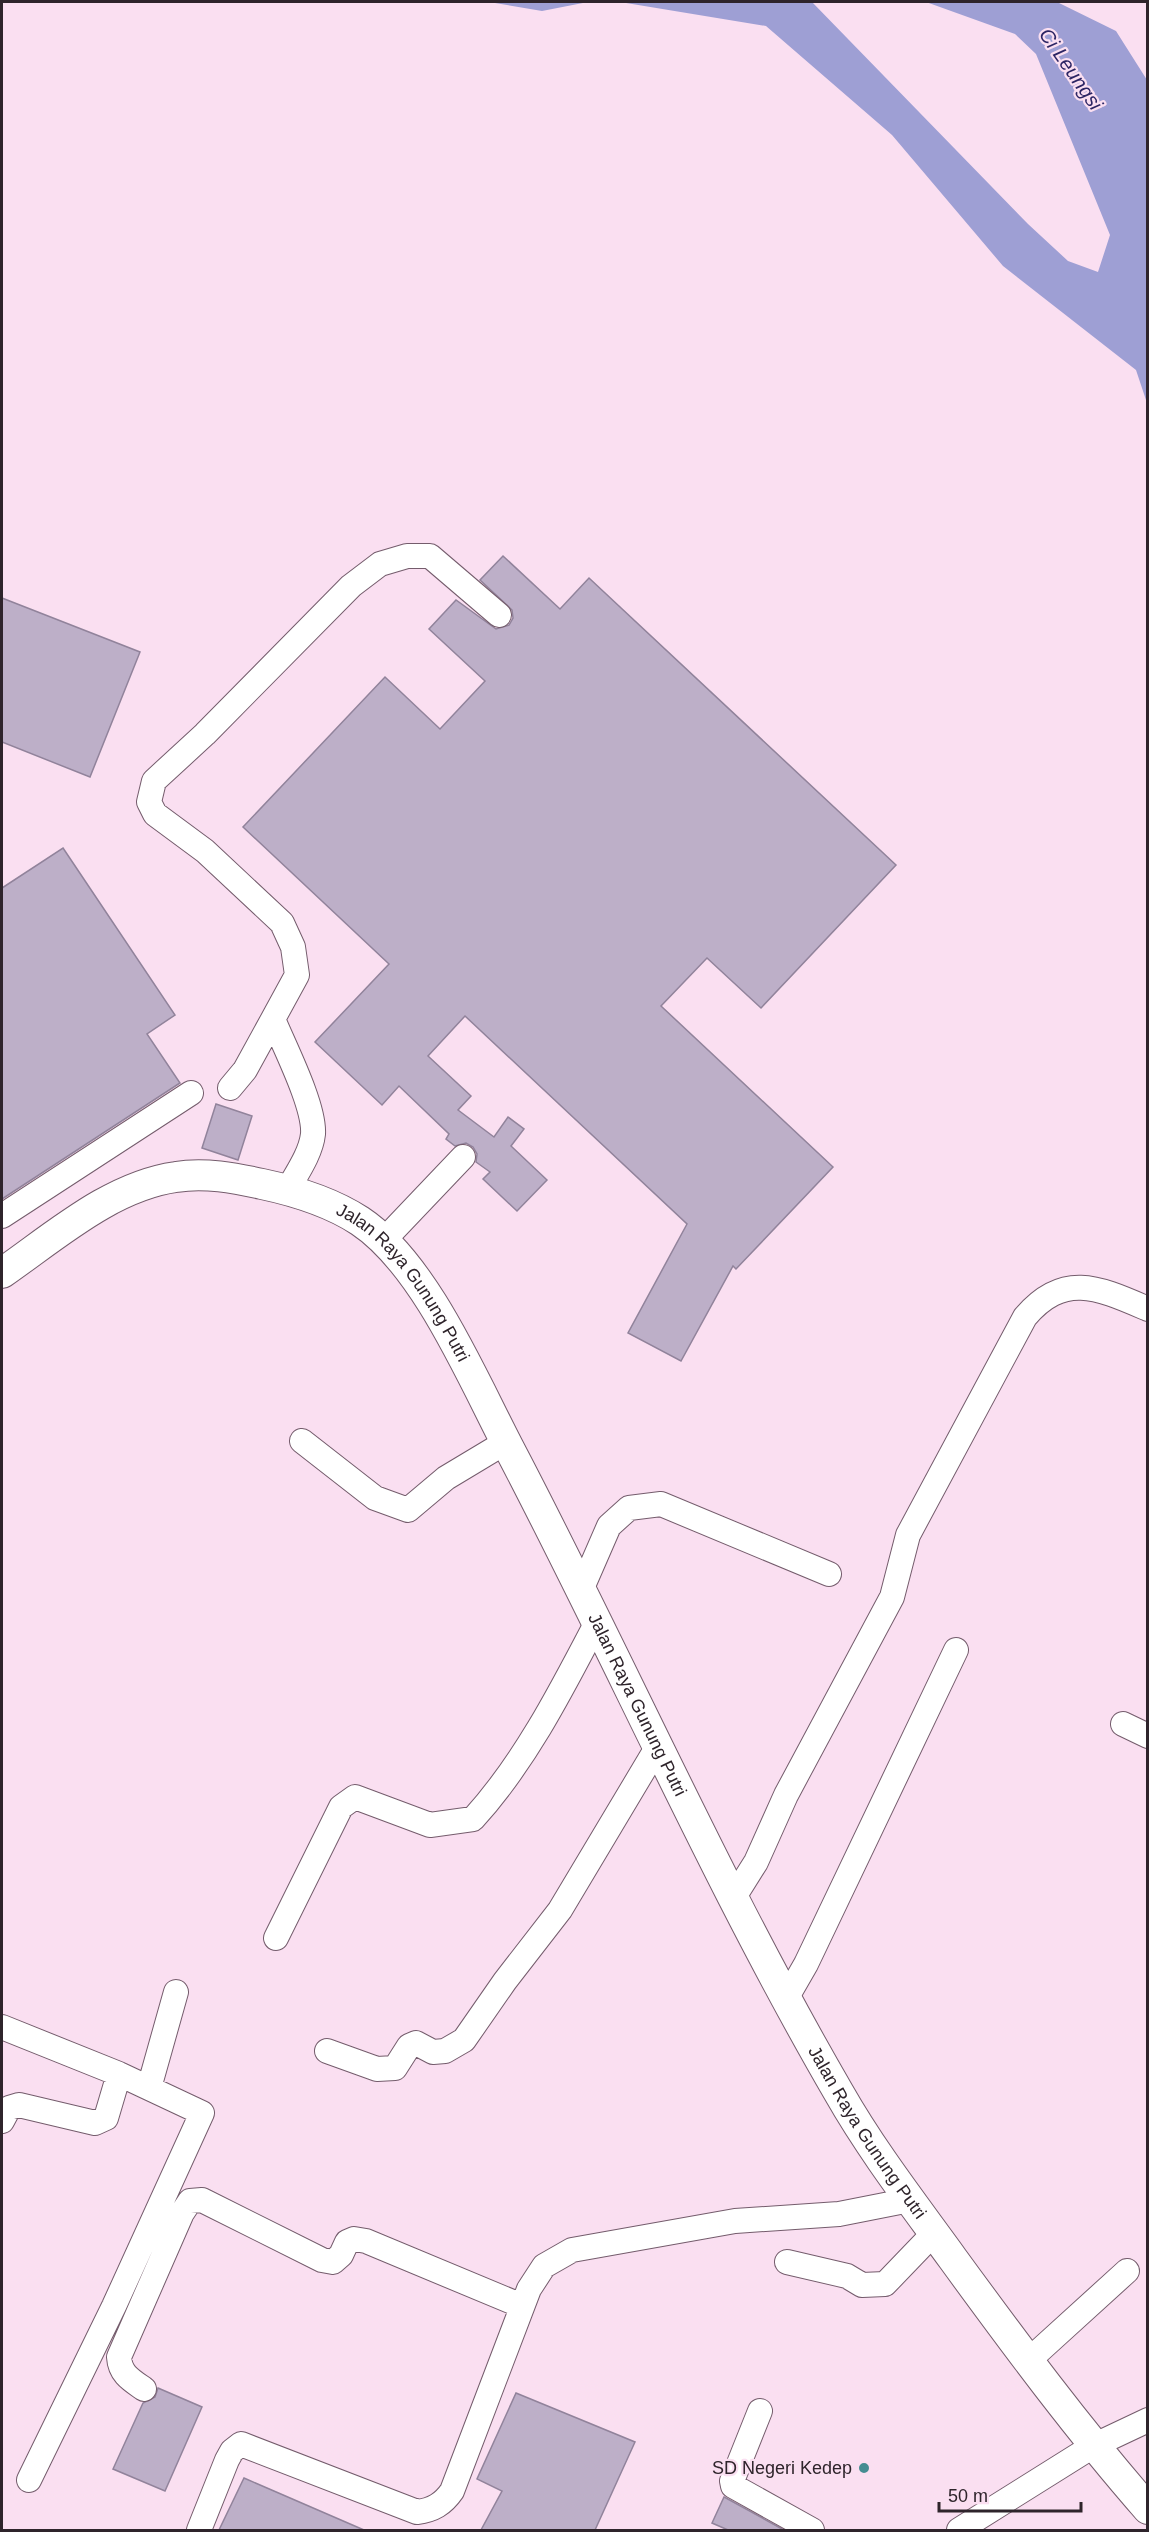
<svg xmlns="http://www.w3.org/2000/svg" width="1149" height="2532" viewBox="0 0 1149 2532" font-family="Helvetica,sans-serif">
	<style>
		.water { fill: #9e9fd4 }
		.building { fill: #bdafc8; stroke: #91839b; stroke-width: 1.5 }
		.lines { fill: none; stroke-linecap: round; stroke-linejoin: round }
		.minor-casing { stroke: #745c6c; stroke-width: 26 }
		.major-casing { stroke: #745c6c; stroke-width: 32 }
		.minor { stroke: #fff; stroke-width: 24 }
		.major { stroke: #fff; stroke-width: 30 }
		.poi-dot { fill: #458d92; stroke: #fadff1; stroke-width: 2 }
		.labels { text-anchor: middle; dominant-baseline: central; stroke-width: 4.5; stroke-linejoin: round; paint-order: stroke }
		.street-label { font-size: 18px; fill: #2e242b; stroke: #fadff1 }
		.poi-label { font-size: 18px; fill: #2e242b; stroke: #fadff1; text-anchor: end }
		.water-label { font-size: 20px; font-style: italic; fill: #2c2564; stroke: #fadff1 }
	</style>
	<rect width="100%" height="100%" fill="#fadff1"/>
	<path class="water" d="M489,2H588L542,11Z
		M620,2H812L1028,224L1068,261L1098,272L1110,235L1036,54L1015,34L926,2H1057L1116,31L1147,80V403L1136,370L1003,266L892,135L766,26Z"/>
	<path class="building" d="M503,556L560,609L589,578L896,865L761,1008L707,958L661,1006L833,1167L736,1269L733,1266L681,1361L628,1333L687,1224L465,1016L428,1056L471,1096L458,1110L494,1137L508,1117L524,1129L511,1146L547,1180L517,1211L483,1179L490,1172L476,1162L477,1154L473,1147L466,1143L455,1146L446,1139L449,1134L399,1086L382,1105L315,1042L389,964L243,827L385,677L440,729L485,681L429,629L456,600L496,629L509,625L513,618L512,610L480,580Z
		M2,598L140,652L90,777L2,742Z
		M63,848L175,1015L147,1034L180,1083L2,1199V888Z
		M216,1104L252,1116L238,1160L202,1148Z
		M158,2388L202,2407L165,2491L113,2469L143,2403L155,2397Z
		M516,2393L635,2442L595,2530H481L502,2491L477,2479Z
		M244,2478L364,2530H219Z
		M724,2497L726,2498L784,2530H728L712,2523Z"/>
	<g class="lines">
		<defs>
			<path id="minor" d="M230,1088L245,1070L273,1019
				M288,1189C297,1173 311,1153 313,1134C315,1106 284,1046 273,1019L297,975L293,947L282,923L205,851L155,814L149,802L154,781L205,734L351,586L380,564L407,556H430L499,615
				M2,1216L191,1093
				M384,1240L463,1157
				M302,1441L375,1498L408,1510L446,1478L506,1442
				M582,1588L609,1526L629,1508L661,1504L829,1574
				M1123,1724L1148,1736
				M734,1897L756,1862L786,1795L892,1597L908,1535L1025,1317C1064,1271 1099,1288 1148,1309
				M276,1938L341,1807L355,1797L430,1825L473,1819C525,1762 562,1689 598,1620
				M787,1997L806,1964L956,1650
				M2,2027L119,2074L202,2113L114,2306L29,2480
				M327,2051L377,2069L395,2068L409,2046L416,2043L433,2052L445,2051L464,2040L505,1981L560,1910L658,1746
				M149,2088L176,1992
				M2,2121L9,2108L19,2105L95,2123L106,2118L119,2074
				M787,2262L847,2276L862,2285L885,2284L934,2233
				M1028,2361L1127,2271
				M144,2389C131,2380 120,2374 119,2357L182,2213L190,2201L202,2200L322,2260L333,2262L341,2255L347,2242L354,2239L366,2241L522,2306
				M760,2411L732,2481L733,2486L812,2530
				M199,2530L227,2460L232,2451L241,2444L417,2512C433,2510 443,2504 452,2491L529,2289L544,2266L572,2250L735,2221L839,2214L910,2200
				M959,2530L1093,2446L1148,2420"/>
			<g id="major">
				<path id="s1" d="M2,1273C54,1237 111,1186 176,1177C204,1172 235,1178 262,1184C295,1191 331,1202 360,1221C426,1265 474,1382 511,1452C622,1664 718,1885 839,2093C872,2151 914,2205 953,2259C1015,2344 1078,2429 1148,2509"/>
			</g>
		</defs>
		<use href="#minor" class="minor-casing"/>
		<use href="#major" class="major-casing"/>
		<use href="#minor" class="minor"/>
		<use href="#major" class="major"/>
	</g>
	<circle class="poi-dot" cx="864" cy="2468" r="6"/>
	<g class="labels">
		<g class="street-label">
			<text stroke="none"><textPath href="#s1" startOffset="468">Jalan Raya Gunung Putri</textPath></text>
			<text stroke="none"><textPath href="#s1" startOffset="954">Jalan Raya Gunung Putri</textPath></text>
			<text stroke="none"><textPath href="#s1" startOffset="1440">Jalan Raya Gunung Putri</textPath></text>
		</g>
		<g class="poi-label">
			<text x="852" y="2468">SD Negeri Kedep</text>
		</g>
		<g class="water-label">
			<text transform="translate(1071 69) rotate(55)">Ci Leungsi</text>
		</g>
	</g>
	<rect width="1149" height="2532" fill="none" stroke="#2e242b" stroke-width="6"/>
	<path d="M939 2502v9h142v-9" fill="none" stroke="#2e242b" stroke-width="3"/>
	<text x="948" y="2502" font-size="18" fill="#2e242b" stroke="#fadff1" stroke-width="4.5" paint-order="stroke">50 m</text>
</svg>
